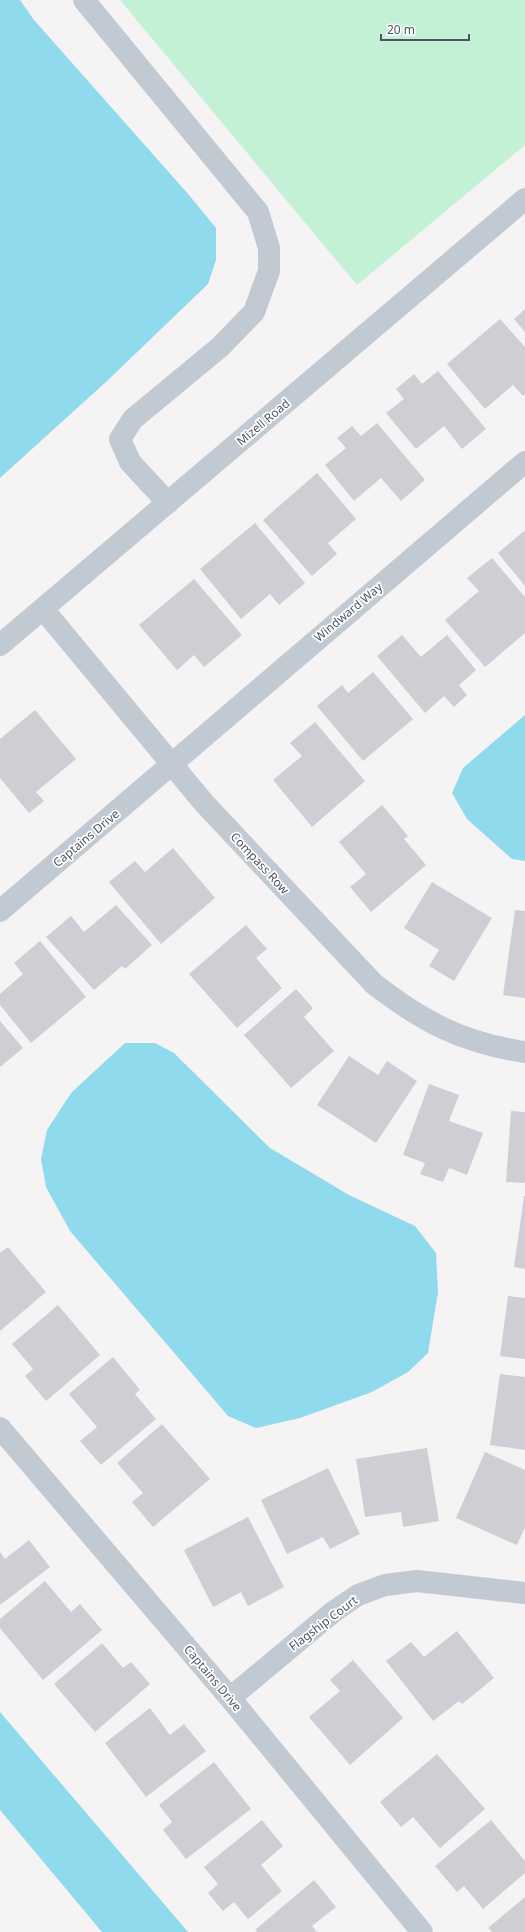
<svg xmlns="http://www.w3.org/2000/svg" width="525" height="1932" viewBox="0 0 525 1932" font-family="'Noto Sans',sans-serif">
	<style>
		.green { fill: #c3f1d5 }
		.water { fill: #90daee }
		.building { fill: #cdcfd5 }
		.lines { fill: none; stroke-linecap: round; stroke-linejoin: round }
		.minor { stroke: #c1cad2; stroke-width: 22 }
		.labels { text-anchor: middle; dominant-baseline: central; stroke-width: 3.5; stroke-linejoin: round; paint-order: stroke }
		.street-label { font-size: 12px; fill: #4a5661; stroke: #fff }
	</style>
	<rect width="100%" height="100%" fill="#f5f3f3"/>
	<path class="green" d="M120,0H525V145L357,285Z"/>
	<path class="water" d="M0,0H20L34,20L189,195L216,228V260L208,284L107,381L0,478Z
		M525,715V861L512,859L467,819L452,793L463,768Z
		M125,1043H155L174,1053L270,1148L349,1195L415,1226L436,1253L438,1292L428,1353L408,1372L372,1392L300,1418L256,1428L228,1416L188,1369L70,1231L46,1187L41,1159L47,1130L71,1093Z
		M0,1712L188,1932H102L0,1810Z"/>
	<path class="building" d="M525,309V332L514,319Z
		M500,319L525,347V394L523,396L513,385L485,409L447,364Z
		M438,371L486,429L462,449L444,426L416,449L386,413L404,399L396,389L414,374L422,384Z
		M377,423L425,480L401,501L381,478L354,501L325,465L346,448L337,438L352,426L361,436Z
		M317,473L356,519L328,543L337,554L312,576L263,520Z
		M255,523L305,583L279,605L270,594L241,619L200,569Z
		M524,531L525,532V586L498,553Z
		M492,558L525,597V633L485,667L445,620L479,591L467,578Z
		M194,579L242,635L204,667L194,655L177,670L139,625Z
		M402,635L421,657L447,635L476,670L459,685L467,695L454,707L444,696L425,713L377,656Z
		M373,672L413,719L363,761L317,706L342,685L348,693Z
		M35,710L76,759L36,792L44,801L29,813L0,778V739Z
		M315,722L365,781L312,827L273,780L302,756L290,743Z
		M382,805L408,836L404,839L426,865L371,912L350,887L366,874L339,842Z
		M173,848L215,898L161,944L109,882L135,861L145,872Z
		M432,882L492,918L454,981L429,966L439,950L404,928Z
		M116,905L152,945L125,969L122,966L94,990L46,937L71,916L84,932Z
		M515,910L525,911V998L503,995Z
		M246,925L267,949L256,958L282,988L237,1028L189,974Z
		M40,941L86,997L31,1043L0,1005V994L23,974L14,963Z
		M296,989L313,1008L304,1017L334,1051L291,1088L244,1035Z
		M0,1021L23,1048L0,1067Z
		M349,1056L378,1075L387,1061L417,1081L376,1143L317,1105Z
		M429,1084L459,1095L449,1121L483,1133L467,1175L449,1168L443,1182L420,1174L425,1163L403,1155Z
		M511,1111L525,1112V1183L506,1182Z
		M524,1196H525V1269L514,1267Z
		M8,1247L46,1292L0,1331V1253Z
		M508,1296L525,1298V1359L500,1356Z
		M58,1305L100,1355L46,1401L25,1376L33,1369L12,1344Z
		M113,1357L140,1390L135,1394L156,1419L101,1465L80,1441L97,1427L69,1394Z
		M500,1374L525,1377V1450L490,1445Z
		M162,1424L210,1479L153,1527L132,1502L143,1493L117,1463Z
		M427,1448L439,1521L403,1527L401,1512L365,1517L356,1459Z
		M485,1452L525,1470V1527L517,1545L456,1518Z
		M328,1468L360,1534L330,1549L323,1537L287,1554L261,1500Z
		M248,1517L284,1587L248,1606L241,1592L213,1607L184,1550Z
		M29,1540L50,1567L0,1605V1552L5,1559Z
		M45,1581L71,1612L80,1604L102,1630L43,1680L0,1628V1619Z
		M457,1631L494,1678L462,1704L459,1701L433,1721L386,1661L411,1642L424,1657Z
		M102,1643L123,1668L131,1662L150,1684L95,1732L54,1684Z
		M353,1660L403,1718L350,1765L309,1717L340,1691L330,1680Z
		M150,1708L170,1735L184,1724L206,1751L146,1797L105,1743Z
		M437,1754L485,1809L440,1848L413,1817L401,1827L380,1802Z
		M214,1762L251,1809L186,1859L163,1830L172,1822L159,1805Z
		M262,1820L283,1846L261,1865L282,1891L248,1919L234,1902L223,1911L208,1893L218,1884L204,1867Z
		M491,1820L525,1861V1873L483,1909L464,1886L457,1892L435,1866Z
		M314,1880L336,1907L312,1926L317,1932H257L255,1930Z
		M525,1897V1932H492L488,1928Z"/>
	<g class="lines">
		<path class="minor" d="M84,0L258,212L269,248V271L254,312L220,347L133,419L120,439L130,462L168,503
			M43,609L204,803L374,984C423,1022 463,1043 525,1052
			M0,645L525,199
			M0,911L525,462
			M0,1428L230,1698L422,1932
			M230,1698L333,1612L358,1595L385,1585L417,1581L525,1593"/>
	</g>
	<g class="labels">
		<g class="street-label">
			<text transform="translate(263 422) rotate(-40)">Mizell Road</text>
			<text transform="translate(348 612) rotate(-40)">Windward Way</text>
			<text transform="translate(86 838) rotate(-40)">Captains Drive</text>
			<text transform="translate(260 863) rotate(47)">Compass Row</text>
			<text transform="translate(323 1623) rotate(-37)">Flagship Court</text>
			<text transform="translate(213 1678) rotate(50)">Captains Drive</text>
		</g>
	</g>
	<path d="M381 34v6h88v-6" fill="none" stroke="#4a5661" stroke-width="2"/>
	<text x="387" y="34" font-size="12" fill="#4a5661" stroke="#ffffff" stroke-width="3" paint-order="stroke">20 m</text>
</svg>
